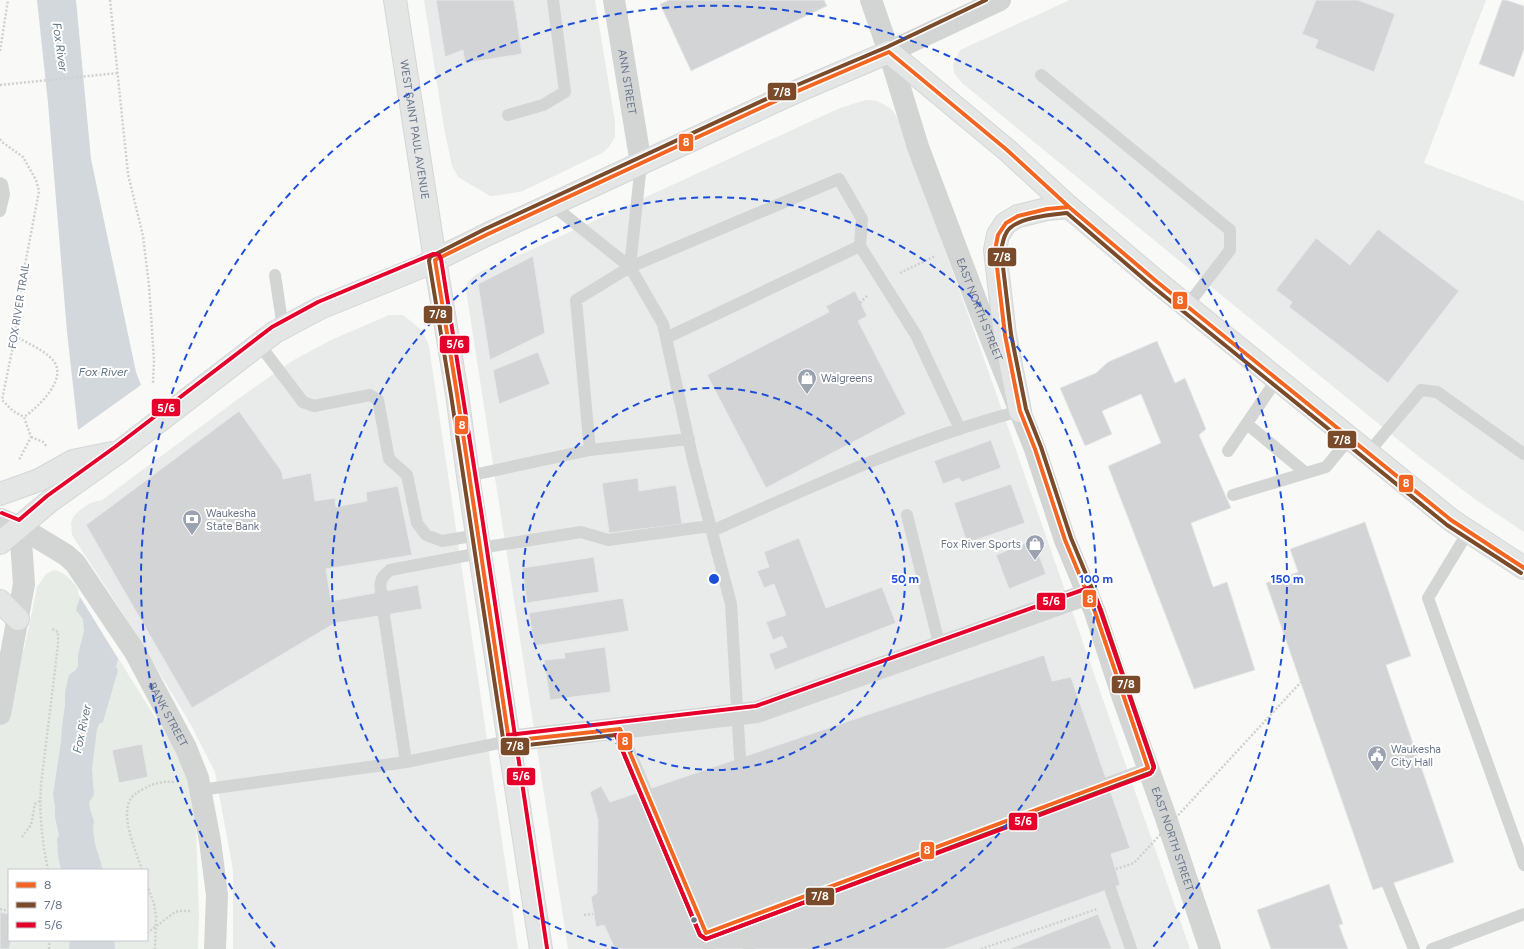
<svg xmlns="http://www.w3.org/2000/svg" width="1524" height="949" viewBox="0 0 1524 949" font-family="Figtree,sans-serif">
	<style>
		.built { fill: #e9eaea }
		.green { fill: #e8ece6; fill-rule: evenodd }
		.water { fill: #d2d8dc }
		.building { fill: #d3d4d5; stroke: #e8e8e8 }
		.lines { fill: none; stroke-linecap: round; stroke-linejoin: round }
		.secondary-casing { stroke: #d4d6d7; stroke-width: 24 }
		.path { stroke: #d0d0d1; stroke-width: 2.5; stroke-dasharray: 2 2; stroke-linecap: butt }
		.service { stroke: #d3d4d4; stroke-width: 12 }
		.minor { stroke: #d3d4d4; stroke-width: 22 }
		.tertiary { stroke: #d3d4d4; stroke-width: 22 }
		.secondary { stroke: #e4e5e5; stroke-width: 22 }
		.path-bridge { stroke: #d0d0d1; stroke-width: 2.5; stroke-dasharray: 2 2; stroke-linecap: butt }
		.bus-1-casing { stroke: #fff; stroke-width: 7 }
		.bus-2-casing { stroke: #fff; stroke-width: 7 }
		.bus-3-casing { stroke: #fff; stroke-width: 7 }
		.bus-1 { stroke: #f26522; stroke-width: 4 }
		.bus-2 { stroke: #7a4b2a; stroke-width: 4 }
		.bus-3 { stroke: #e4002b; stroke-width: 4 }
		.ring { fill: none; stroke: #1d4ed8; stroke-width: 2; stroke-dasharray: 7 5 }
		.bus-dot { fill: #687589; stroke: #fff; stroke-width: 1.5 }
		.labels { text-anchor: middle; dominant-baseline: central; stroke-width: 4; stroke-linejoin: round; paint-order: stroke }
		.street-label { font-size: 11px; fill: #687589; stroke: #fff }
		.poi-label { font-size: 11px; fill: #687589; stroke: #fff; text-anchor: start }
		.water-label { font-size: 12px; font-style: italic; fill: #647683; stroke: #fff }
		.centre { fill: #1d4ed8; stroke: #fff; stroke-width: 2 }
		.ring-label { font-size: 12px; text-anchor: middle; font-weight: bold; fill: #1d4ed8; stroke: #fff; stroke-width: 4; stroke-linejoin: round; paint-order: stroke }
		.line-badge { stroke: #fff; stroke-width: 1.5 }
		.badge-label { font-size: 11px; text-anchor: middle; font-weight: bold; fill: #fff }
	</style>
	<rect width="100%" height="100%" fill="#f9f9f8"/>
	<path class="built" d="M424,0H595L615,122V137L608,148L602,153L523,191L501,195L490,196L458,177L452,166L444,128Z
		M1070,0H1486L1424,163L1524,201V532L1476,500L1418,456L962,83L954,73L953,65L960,50Z
		M866,100L877,101L890,108L896,115L903,133L994,387L1190,949H568L466,290L467,284L474,276L480,272L524,253L840,108Z
		M389,315H403L412,322L423,332L429,346L518,949H233V870L215,772L191,725L133,629L72,535L71,523L73,517L80,510L90,503L102,500L238,399L292,361L331,340Z"/>
	<path class="green" d="M54,570C66,573 71,579 78,589V593L80,597L175,749L188,778L196,828L199,914L198,949H0V654L2,646L24,650L37,587L46,574ZM9,870H147V940H9Z"/>
	<path class="water" d="M37,0H76L91,159L136,372L141,385L78,430L67,332L48,103Z
		M80,597L118,659L116,667L118,670L103,722L99,724L97,729L92,769L94,795L89,802L90,809L94,821L93,829L95,844L103,870H61L58,856L57,839L59,836L55,817V806L53,795L61,742L62,726L65,706V692L69,675L76,670L78,666V655L84,631L83,619L76,610Z
		M70,940H114L115,949H69Z"/>
	<path class="building" d="M436,0H514L522,54L465,63L463,50L445,57Z
		M669,0H824L827,6L691,71L660,4Z
		M1316,0H1358L1395,14L1374,72L1315,48L1318,40L1302,34Z
		M1502,0H1506L1524,6V49L1514,77L1479,64Z
		M1378,229L1459,291L1388,383L1289,307L1292,302L1276,290L1316,238L1350,265Z
		M533,256L545,333L490,360L478,284Z
		M855,291L867,316L858,321L906,414L766,488L707,375L829,312L826,306Z
		M1157,341L1175,383L1185,378L1206,429L1199,435L1231,508L1191,523L1213,587L1227,582L1255,670L1194,689L1108,466L1161,443L1141,394L1102,411L1112,434L1085,446L1060,388L1096,373L1108,362Z
		M538,352L550,384L499,404L493,370Z
		M239,411L280,469L282,473L283,479L311,473L315,501L335,498L336,507L367,501L366,492L398,486L412,555L326,569L331,601L418,585L422,609L335,623L192,708L86,525Z
		M991,440L1001,468L962,482L959,478L943,484L934,461Z
		M638,478L639,491L676,485L682,524L609,533L602,483Z
		M1011,484L1025,523L967,543L954,503Z
		M1365,522L1411,656L1386,665L1454,862L1373,890L1266,583L1298,572L1290,549Z
		M799,538L826,608L882,587L896,623L775,670L769,654L787,647L782,636L773,640L766,622L786,615L774,584L764,588L757,571L769,567L764,552Z
		M1033,540L1046,574L1009,589L996,555Z
		M594,557L599,592L527,603L522,568Z
		M623,598L629,631L534,646L529,613Z
		M605,647L611,692L550,700L544,660L565,658L564,653Z
		M1044,655L1052,681L1071,677L1130,848L1111,854L1120,885L945,949H615L604,925L596,927L591,897L597,893L598,820L590,792L601,786L610,802Z
		M142,744L148,777L119,783L112,750Z
		M1329,884L1343,924L1339,925L1348,949H1271L1257,910Z
		M0,912L9,914V940H11L9,949H0Z
		M1098,914L1112,949H1009Z"/>
	<g class="lines">
		<defs>
			<g id="secondary">
				<path id="s4" d="M395,0L435,260L457,394L468,476L541,949"/>
				<path d="M1020,411L1005,335L995,250L998,235L1006,223L1018,216L1047,209L1069,207"/>
				<path d="M0,494L39,480L73,461L112,453"/>
				<path d="M0,543L50,501L119,452L275,332L320,308L421,267L488,234L793,93L889,52L1007,150L1069,207L1156,281L1451,520L1524,568"/>
				<path d="M0,601L18,619"/>
			</g>
		</defs>
		<use href="#secondary" class="secondary-casing"/>
		<path class="path" d="M110,0L128,174L143,236L149,285L154,361L153,383
			M0,51L8,0
			M0,85L118,73
			M0,139L2,142L23,157L36,180L39,191L22,281L15,336L2,400L13,411L24,417L31,437L19,460
			M900,273L935,256
			M860,303L868,295
			M15,336C27,343 42,349 52,359C70,378 38,407 24,417
			M31,437L43,442L47,447
			M22,837L31,825L35,804L40,801
			M48,870C42,841 39,814 41,785L58,645V632L51,628
			M142,870C136,851 122,821 129,802C132,795 137,793 143,789C154,783 162,781 175,782
			M147,885L154,904L156,917L155,949
			M0,909L9,911
			M584,915L593,914
			M147,933L175,912L179,911H192
			M49,949L50,940
			M981,949L1097,909"/>
		<path class="service" d="M1041,75L1230,230V250L1187,306
			M508,115L543,105L565,92L553,0
			M0,183L2,184L4,194L0,211
			M551,204L630,267L663,324L693,460L731,604L740,758
			M630,267L641,164
			M275,275L283,328
			M666,338L860,246L916,335L960,429
			M259,344L303,402L314,406L370,395L378,400L389,459L407,475L417,523L426,535L442,541L478,535
			M1247,424L1306,473
			M590,450L689,439
			M1228,451L1277,379
			M1368,453L1421,390L1437,392L1524,454
			M468,476L590,450L576,300L630,267L839,179L862,219L860,246
			M1233,495L1326,467L1350,438
			M907,515L940,647
			M712,531C813,486 913,439 1020,411
			M1468,532L1428,598L1524,865
			M480,548L581,532L608,540L710,526
			M381,592C379,580 382,577 390,570L480,553
			M384,615L406,762
			M620,729L706,933L1148,768
			M200,790L406,762L509,741
			M1388,885L1414,949
			M1110,888L1131,949
			M739,921L749,949
			M706,933L709,949
			M1432,949L1524,914"/>
		<g class="minor">
			<path id="s1" d="M614,0L641,164"/>
			<path id="s2" d="M20,527L66,555L75,563L135,652L186,748L198,778L210,841L217,895L215,949"/>
			<path d="M0,714L24,584L20,527"/>
			<path d="M509,741L757,712L1088,594"/>
		</g>
		<g class="tertiary">
			<path id="s3" d="M871,0L889,52L918,147L978,306L1035,449L1065,540L1095,612L1123,698L1165,815L1210,949"/>
			<path d="M889,52L1000,0"/>
			<path d="M0,519L20,527"/>
		</g>
		<use href="#secondary" class="secondary"/>
		<path class="path-bridge" d="M1116,869L1134,863L1301,682"/>
		<defs>
			<path id="bus-1" d="M889,52L1007,150L1069,207L1047,209L1018,216L1006,223L998,235L995,250L1005,335L1020,411L1035,449L1065,540L1095,612L1148,768L706,933L620,729L509,741L457,394L435,260L488,234L793,93Z
				M1069,207L1156,281L1451,520L1524,568"/>
			<path id="bus-2" d="M986,0L887,47L790,88L485,229L430,257L429,261L451,395L504,745L510,747L616,735L700,935L706,939L1152,772L1154,766L1101,610L1071,538L1041,447L1026,409L1011,334L1001,250C1003,242 1004,233 1010,228C1022,217 1052,215 1067,213L1152,286L1447,525L1521,573"/>
			<path id="bus-3" d="M2,513L19,520L47,496L115,447L272,327L318,302L433,254L439,255L441,259L482,517L547,948
				M508,735L756,706L1088,588L1094,592L1154,768L1150,774L706,939L700,935L616,735"/>
		</defs>
		<use href="#bus-1" class="bus-1-casing"/>
		<use href="#bus-2" class="bus-2-casing"/>
		<use href="#bus-3" class="bus-3-casing"/>
		<use href="#bus-1" class="bus-1"/>
		<use href="#bus-2" class="bus-2"/>
		<use href="#bus-3" class="bus-3"/>
	</g>
	<g class="ring">
		<circle cx="714" cy="579" r="191"/>
		<path d="M618 949A382 382 0 1 1 810 949"/>
		<path d="M275 947A573 573 0 1 1 1153 947"/>
	</g>
	<defs>
		<symbol id="shop-pin" viewBox="-11 -11 22 30"><path d="M0 17L-7.5 6A9.5 9.5 0 1 1 7.5 6Z" fill="#9ba3b0" stroke="#fff"/><path d="M-5-2.5h2.3a2.7 3.5 0 0 1 5.4 0H5L5.5 6h-11ZM-1.5-2.5h3a1.5 2.3 0 0 0-3 0Z" fill="#fff"/></symbol>
		<symbol id="bank-pin" viewBox="-11 -11 22 30"><path d="M0 17L-7.5 6A9.5 9.5 0 1 1 7.5 6Z" fill="#9ba3b0" stroke="#fff"/><path d="M-6-4H6V4H-6ZM0-2.3a2.3 2.3 0 1 0 0 4.6a2.3 2.3 0 1 0 0-4.6Z" fill="#fff"/></symbol>
		<symbol id="civic-pin" viewBox="-11 -11 22 30"><path d="M0 17L-7.5 6A9.5 9.5 0 1 1 7.5 6Z" fill="#9ba3b0" stroke="#fff"/><path d="M-.6-6.5H3V-4.5H.6V-3L4-1V1h2V6H-6V1h2V-1L-.6-3ZM-1.2 2.5V6h2.4V2.5Z" fill="#fff"/></symbol>
	</defs>
	<g fill-rule="evenodd">
		<use href="#shop-pin" x="796" y="367" width="22" height="30"/>
		<use href="#bank-pin" x="181" y="508" width="22" height="30"/>
		<use href="#shop-pin" x="1024" y="533" width="22" height="30"/>
		<use href="#civic-pin" x="1366" y="744" width="22" height="30"/>
	</g>
	<circle class="bus-dot" cx="694" cy="920" r="3.5"/>
	<g class="labels">
		<g class="street-label">
			<text stroke="none"><textPath href="#s1" startOffset="83">ANN STREET</textPath></text>
			<text stroke="none"><textPath href="#s4" startOffset="131">WEST SAINT PAUL AVENUE</textPath></text>
			<text transform="translate(19 306) rotate(-81)">FOX RIVER TRAIL</text>
			<text stroke="none"><textPath href="#s3" startOffset="328">EAST NORTH STREET</textPath></text>
			<text stroke="none"><textPath href="#s2" startOffset="244">BANK STREET</textPath></text>
			<text stroke="none"><textPath href="#s3" startOffset="892">EAST NORTH STREET</textPath></text>
		</g>
		<g class="poi-label">
			<text x="821" y="378">Walgreens</text>
			<text x="206" y="513">Waukesha<tspan x="206" dy="13">State Bank</tspan></text>
			<text x="1021" y="544" text-anchor="end">Fox River Sports</text>
			<text x="1391" y="749">Waukesha<tspan x="1391" dy="13">City Hall</tspan></text>
		</g>
		<g class="water-label">
			<text transform="translate(60 47) rotate(82)">Fox River</text>
			<text x="103" y="372">Fox River</text>
			<text transform="translate(82 729) rotate(-78)">Fox River</text>
		</g>
	</g>
	<circle cx="714" cy="579" r="6" class="centre"/>
	<g class="ring-label">
		<text x="905" y="583">50 m</text>
		<text x="1096" y="583">100 m</text>
		<text x="1287" y="583">150 m</text>
	</g>
	<g class="line-badge">
		<rect x="767" y="82" width="30" height="19" rx="4" fill="#7a4b2a"/>
		<rect x="678" y="133" width="16" height="19" rx="4" fill="#f26522"/>
		<rect x="987" y="247" width="30" height="20" rx="4" fill="#7a4b2a"/>
		<rect x="1172" y="291" width="16" height="19" rx="4" fill="#f26522"/>
		<rect x="423" y="305" width="30" height="19" rx="4" fill="#7a4b2a"/>
		<rect x="439" y="335" width="31" height="19" rx="4" fill="#e4002b"/>
		<rect x="151" y="398" width="30" height="19" rx="4" fill="#e4002b"/>
		<rect x="454" y="415" width="15" height="20" rx="4" fill="#f26522"/>
		<rect x="1327" y="430" width="30" height="19" rx="4" fill="#7a4b2a"/>
		<rect x="1398" y="474" width="16" height="19" rx="4" fill="#f26522"/>
		<rect x="1082" y="589" width="15" height="19" rx="4" fill="#f26522"/>
		<rect x="1036" y="592" width="30" height="19" rx="4" fill="#e4002b"/>
		<rect x="1111" y="675" width="30" height="19" rx="4" fill="#7a4b2a"/>
		<rect x="617" y="732" width="16" height="19" rx="4" fill="#f26522"/>
		<rect x="500" y="737" width="30" height="19" rx="4" fill="#7a4b2a"/>
		<rect x="506" y="767" width="30" height="19" rx="4" fill="#e4002b"/>
		<rect x="1008" y="812" width="30" height="19" rx="4" fill="#e4002b"/>
		<rect x="920" y="841" width="15" height="19" rx="4" fill="#f26522"/>
		<rect x="805" y="887" width="30" height="19" rx="4" fill="#7a4b2a"/>
	</g>
	<g class="badge-label">
		<text x="782" y="96">7/8</text>
		<text x="686" y="146">8</text>
		<text x="1002" y="261">7/8</text>
		<text x="1180" y="304">8</text>
		<text x="438" y="318">7/8</text>
		<text x="455" y="348">5/6</text>
		<text x="166" y="412">5/6</text>
		<text x="462" y="429">8</text>
		<text x="1342" y="444">7/8</text>
		<text x="1406" y="487">8</text>
		<text x="1090" y="603">8</text>
		<text x="1051" y="605">5/6</text>
		<text x="1126" y="688">7/8</text>
		<text x="625" y="745">8</text>
		<text x="515" y="750">7/8</text>
		<text x="521" y="780">5/6</text>
		<text x="1023" y="825">5/6</text>
		<text x="927" y="854">8</text>
		<text x="820" y="900">7/8</text>
	</g>
	<rect x="8" y="869" width="140" height="72" fill="#ffffff" stroke="#c3c8d0"/>
	<rect x="16" y="882" width="20" height="6" fill="#f26522" stroke="#c3c8d0"/>
	<text x="44" y="889" font-size="12" fill="#687589">8</text>
	<rect x="16" y="902" width="20" height="6" fill="#7a4b2a" stroke="#c3c8d0"/>
	<text x="44" y="909" font-size="12" fill="#687589">7/8</text>
	<rect x="16" y="922" width="20" height="6" fill="#e4002b" stroke="#c3c8d0"/>
	<text x="44" y="929" font-size="12" fill="#687589">5/6</text>
</svg>
